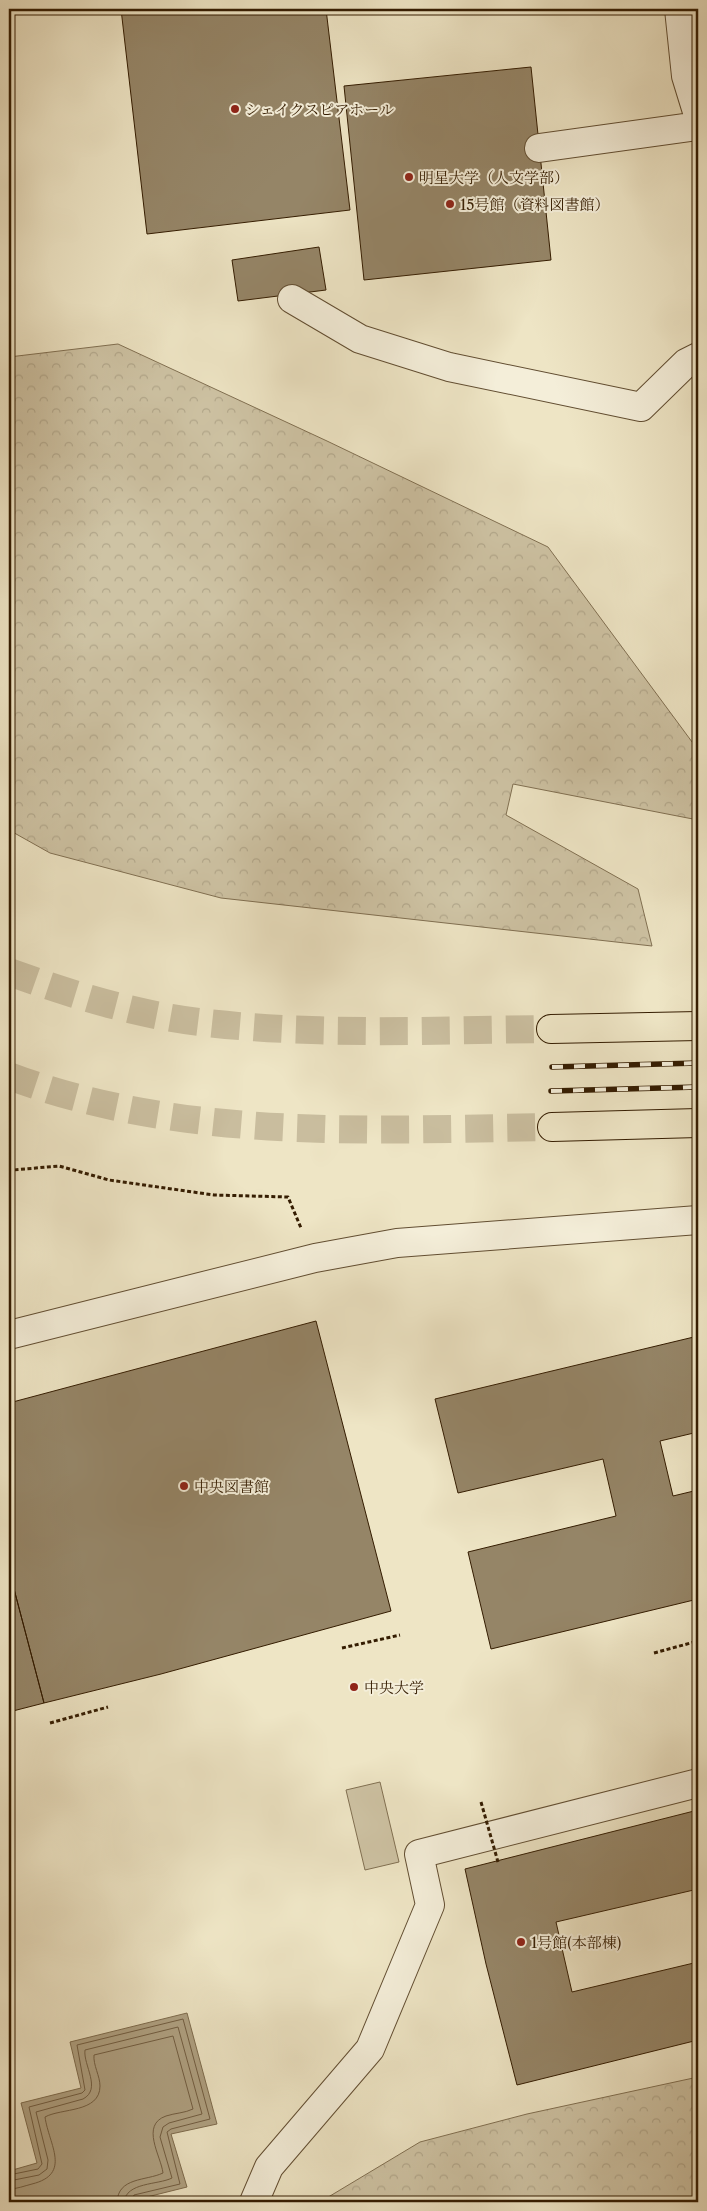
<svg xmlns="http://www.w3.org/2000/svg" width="707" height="2211" viewBox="0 0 707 2211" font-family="'Libre Caslon Text','Noto Serif JP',serif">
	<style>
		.grass { fill: #cec3a4; stroke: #817052 }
		.forest { fill: url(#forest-crowns); stroke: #817052 }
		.water { fill: #afa182; stroke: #7e6c4e }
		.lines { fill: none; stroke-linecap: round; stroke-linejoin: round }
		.shore { stroke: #725e42; stroke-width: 1 }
		.building { fill: #958567; stroke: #341c01 }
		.major-tunnel { stroke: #c9bd9e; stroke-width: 28; stroke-dasharray: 28 14; stroke-linecap: butt }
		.minor-casing { stroke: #624e32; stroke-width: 30 }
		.major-casing { stroke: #341c01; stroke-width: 30 }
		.path { stroke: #341c01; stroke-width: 3; stroke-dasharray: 4 2.5; stroke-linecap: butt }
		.minor { stroke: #f4eed9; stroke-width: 28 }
		.major { stroke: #eee5c5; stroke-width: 28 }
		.rail-casing { stroke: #341c01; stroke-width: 5.5 }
		.rail { stroke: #f4eed9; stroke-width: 4; stroke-dasharray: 11; stroke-linecap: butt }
		.path-bridge { stroke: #341c01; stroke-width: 3; stroke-dasharray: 4 2.5; stroke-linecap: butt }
		.poi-dot { fill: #8f2418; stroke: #f4eed9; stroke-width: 2 }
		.labels { text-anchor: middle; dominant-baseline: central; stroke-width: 4; stroke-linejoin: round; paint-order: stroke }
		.poi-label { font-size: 15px; fill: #341c01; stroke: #f4eed9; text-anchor: start }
	</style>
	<defs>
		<pattern id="forest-crowns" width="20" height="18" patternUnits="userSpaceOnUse" patternTransform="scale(1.25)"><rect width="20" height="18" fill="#cec3a4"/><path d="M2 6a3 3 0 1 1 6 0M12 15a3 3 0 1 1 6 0" fill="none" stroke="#b2a78b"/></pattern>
	</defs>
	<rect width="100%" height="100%" fill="#eee5c5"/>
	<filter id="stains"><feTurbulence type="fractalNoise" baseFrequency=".004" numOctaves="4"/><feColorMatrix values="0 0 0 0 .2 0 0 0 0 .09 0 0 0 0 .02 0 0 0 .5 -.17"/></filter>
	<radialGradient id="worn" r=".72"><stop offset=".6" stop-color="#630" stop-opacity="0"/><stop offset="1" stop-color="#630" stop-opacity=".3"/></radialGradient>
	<path class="grass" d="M380,1782L399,1862L365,1870L346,1790Z"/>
	<path class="forest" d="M118,344L327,441L548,547L698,750V820L513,784L506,815L638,889L652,946L221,898L50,853L9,830V357Z
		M698,2077V2202H320L420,2142L527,2114Z"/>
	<path class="water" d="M187,2013L217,2124L171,2134L187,2187L127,2202H9V2171L37,2163L21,2103L81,2088L70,2042Z"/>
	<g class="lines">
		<path class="shore" d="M9,2175L38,2169L42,2164L29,2107L82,2093L85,2090L77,2045L183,2019L210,2119L171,2129L167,2132L180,2184L134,2195L131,2202
			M9,2181L39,2175L47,2169L48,2160L36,2112L83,2099C102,2089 83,2065 85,2050L178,2027L202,2114L169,2123L163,2127L160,2137L172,2178C158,2185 126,2182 124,2202
			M9,2189C17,2189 24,2186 32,2184C72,2174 49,2145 45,2117C61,2108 100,2113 100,2086C100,2076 93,2065 94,2055L173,2036L193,2109C185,2113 175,2113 166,2116C140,2125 161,2156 163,2173C146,2181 118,2177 117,2202"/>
	</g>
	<path class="building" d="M121,9H326L350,210L147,234Z
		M531,67L551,260L364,280L344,86Z
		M319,247L326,290L238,301L232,260Z
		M316,1321L391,1611L161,1674L44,1703L9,1570V1403Z
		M698,1336V1432L660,1441L673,1496L698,1490V1599L491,1649L468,1552L616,1516L603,1459L458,1493L435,1399Z
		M9,1570L44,1703L9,1712Z
		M698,1810V1889L556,1922L572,1992L698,1962V2040L517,2085L486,1964L465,1869Z"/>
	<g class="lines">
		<path class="major-tunnel" d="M9,972C70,994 134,1014 199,1022C316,1036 434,1030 551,1029
			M9,1076C182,1141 370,1130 552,1127"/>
		<defs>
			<path id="minor" d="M679,9L686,76L698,115
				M539,148L698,126
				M292,299L360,339L449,367L641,407L686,363L698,357
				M9,1335L315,1258L397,1243L698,1220
				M254,2202L269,2167L370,2049L430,1905L419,1854L698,1783"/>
			<path id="major" d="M551,1029L698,1026
				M552,1127L698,1123"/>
		</defs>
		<use href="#minor" class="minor-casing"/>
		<use href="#major" class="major-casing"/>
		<path class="path" d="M9,1173L13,1170L59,1166L109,1180L214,1195L288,1197L301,1228
			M342,1648L400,1635
			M654,1653L698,1641
			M50,1723L108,1707
			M301,2198L324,2202"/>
		<use href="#minor" class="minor"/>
		<use href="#major" class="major"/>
		<defs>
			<path id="rail" d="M552,1067L698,1063
				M551,1091L698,1087"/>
		</defs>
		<use href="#rail" class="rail-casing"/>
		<use href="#rail" class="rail"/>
		<path class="path-bridge" d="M481,1802L498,1862"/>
	</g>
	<g class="poi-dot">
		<circle cx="235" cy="109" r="5"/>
		<circle cx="409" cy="177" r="5"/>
		<circle cx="450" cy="204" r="5"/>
		<circle cx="184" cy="1486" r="5"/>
		<circle cx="354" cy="1687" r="5"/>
		<circle cx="521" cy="1942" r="5"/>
	</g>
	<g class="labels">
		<g class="poi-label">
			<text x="245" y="109">シェイクスピアホール</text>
			<text x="419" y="177">明星大学（人文学部）</text>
			<text x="460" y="204">15号館（資料図書館）</text>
			<text x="194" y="1486">中央図書館</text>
			<text x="364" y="1687">中央大学</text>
			<text x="531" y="1942">1号館(本部棟)</text>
		</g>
	</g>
	<rect width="707" height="2211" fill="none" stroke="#eee5c5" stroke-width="30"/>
	<rect x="10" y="10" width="687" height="2191" fill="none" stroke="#341c01" stroke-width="2.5"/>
	<rect x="15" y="15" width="677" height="2181" fill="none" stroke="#341c01"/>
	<rect width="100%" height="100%" filter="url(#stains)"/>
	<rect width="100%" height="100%" fill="url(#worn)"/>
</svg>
